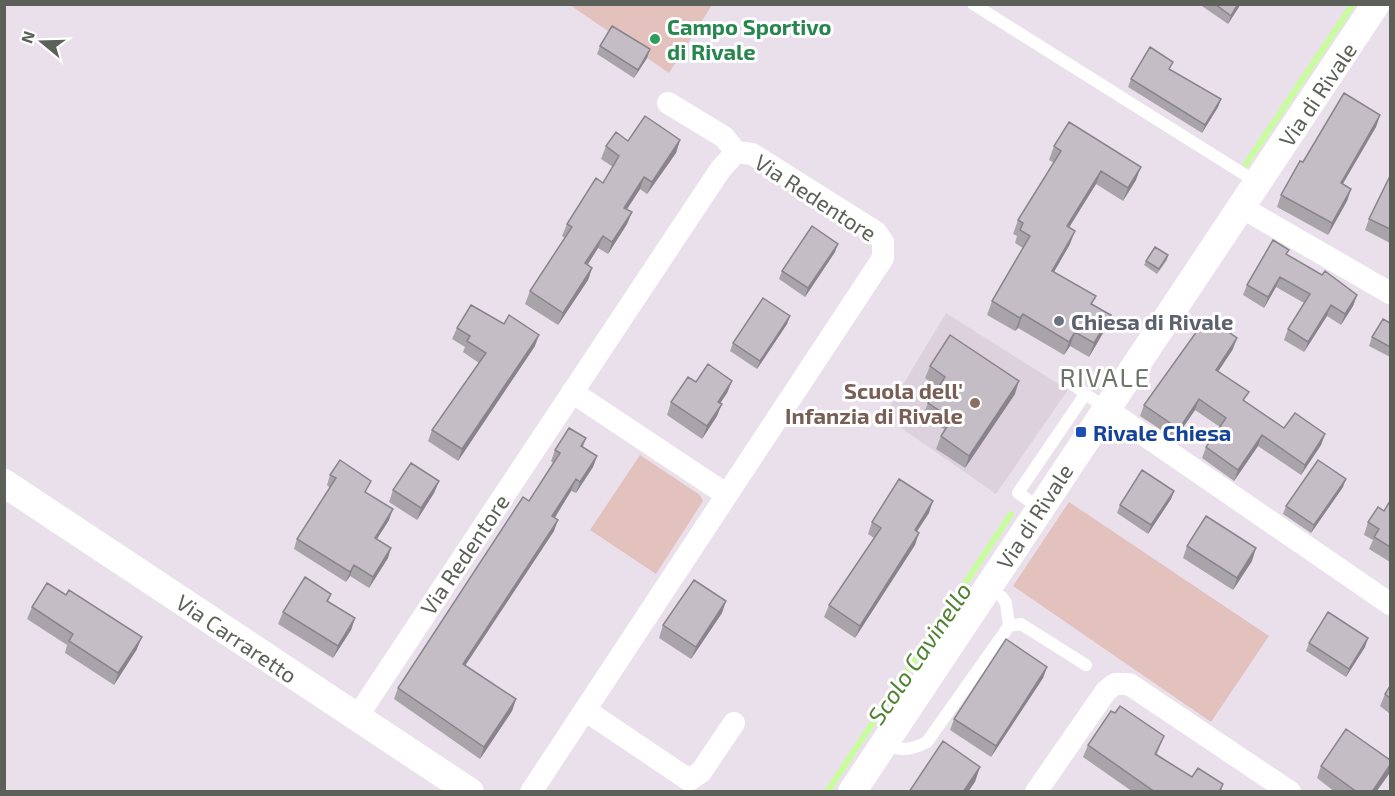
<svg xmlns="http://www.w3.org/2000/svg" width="1395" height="796" viewBox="0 0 1395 796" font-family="'Exo 2',sans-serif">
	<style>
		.education { fill: #ddd1de }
		.green { fill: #e3c1bc }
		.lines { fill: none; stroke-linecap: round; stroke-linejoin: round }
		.stream { stroke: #c8fd9e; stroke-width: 6 }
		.service { stroke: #fff; stroke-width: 12 }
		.minor { stroke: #fff; stroke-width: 22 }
		.tertiary { stroke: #fff; stroke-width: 28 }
		.wall { fill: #a9a3aa }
		.shaded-wall { fill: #89848b }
		.building { fill: #c4bdc6; stroke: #89848b; stroke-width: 1.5 }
		.leisure-dot { fill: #2e9e5b; stroke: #fff; stroke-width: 2 }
		.worship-dot { fill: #6b7280; stroke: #fff; stroke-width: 2 }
		.education-dot { fill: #8d6e63; stroke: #fff; stroke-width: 2 }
		.transit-dot { fill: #1a4fb4; stroke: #fff; stroke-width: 2 }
		.labels { text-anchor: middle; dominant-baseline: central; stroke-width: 6; stroke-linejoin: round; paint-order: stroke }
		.leisure-label { font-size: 22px; font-weight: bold; fill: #27864d; stroke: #fff; text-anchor: start }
		.street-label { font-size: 22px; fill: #5b6159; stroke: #fff }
		.worship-label { font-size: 22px; font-weight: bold; fill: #5b616d; stroke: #fff; text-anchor: start }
		.education-label { font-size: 22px; font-weight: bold; fill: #785e54; stroke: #fff; text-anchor: end }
		.transit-label { font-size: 22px; font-weight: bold; fill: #164399; stroke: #fff; text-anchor: start }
		.water-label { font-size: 24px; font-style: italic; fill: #4f8231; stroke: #fff }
		.quarter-label { font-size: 26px; letter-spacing: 1.5px; fill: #6d736a; stroke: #fff }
	</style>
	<rect width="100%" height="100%" fill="#eae0ec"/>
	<path class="education" d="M946,313L1068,390L996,494L884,416Z"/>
	<path class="green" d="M570,5H712L669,73Z
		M640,455L700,495L703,501L656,574L590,530Z
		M1069,502L1269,636L1211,722L1013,586Z"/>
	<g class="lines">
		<path class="stream" d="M1246,164L1353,4
			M827,792L1011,514"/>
		<path class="service" d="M973,4L1258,183
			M1068,381L1105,408
			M1040,508L1018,493L1086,393
			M1009,626L1021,624L1086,665
			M885,744C899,752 914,749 927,742L1009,626L1006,603L1002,597"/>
		<path class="minor" d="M1241,207L1390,293
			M572,392L727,495
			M1105,408L1390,604
			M585,710L689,780L701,772L734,723
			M357,717L720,170L736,152
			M531,792L883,258V242L876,232L752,154L736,152L724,137L668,103
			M1036,792L1106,691L1115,684H1129L1290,792"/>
		<path class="tertiary" d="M4,483L470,792
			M852,792L1376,4"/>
	</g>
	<path class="wall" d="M1199,4H1240L1228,24Z
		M600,46L650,49L647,58L634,78L597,54Z
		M1131,79L1221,99L1218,107L1202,133L1128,87Z
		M1380,115L1376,127L1343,184L1351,189L1347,201L1328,235L1277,207L1281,195L1303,162Z
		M680,140L676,153L647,194L640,189L627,209L632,212L627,224L608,254L598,248L588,264L592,268L588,280L558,325L525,304L530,291L565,238L562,236L567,224L603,183L613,167L601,159L606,146L628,141Z
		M1054,146L1136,180L1123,201L1096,184L1069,227L1070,244L1054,272L1093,304L1111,315L1106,328L1089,357L1070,346L1064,355L1018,328L1015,331L987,315L992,301L1023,248L1015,243L1017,236L1013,234L1018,220L1054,163L1049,160Z
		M1390,176V243L1365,230L1369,219Z
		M835,252L805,297L779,279L782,271Z
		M1168,255L1167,260L1157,274L1144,265L1146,261Z
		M1287,255L1357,295L1353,306L1341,325L1327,316L1304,352L1284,340L1288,329L1304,303L1276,287L1264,308L1243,295L1247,285Z
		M790,316L787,324L757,369L730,351L733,343Z
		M1390,323V357L1369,346L1372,337Z
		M457,328L535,346L458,461L428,441L432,430L479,363L463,352L465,347L452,339Z
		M1233,349L1218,371L1245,401L1284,428L1325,434L1321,445L1301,475L1258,446L1234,481L1202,458L1206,447L1220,427L1195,410L1175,439L1140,416L1144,405Z
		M930,366L1015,394L965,468L936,449L941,436L945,430L923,415L928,403L938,387L925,378Z
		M732,381L727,393L720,403L717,416L702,439L667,415L671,402Z
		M586,438L583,447L597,456L593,467L576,493L571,491L555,518L554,531L465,665L516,699L512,711L480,759L394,699L398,688L529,501L553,463L551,461L555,450Z
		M330,475L366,493L389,520L377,539L388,558L369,588L350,576L346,582L294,549L297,539L330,488L327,485Z
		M439,481L434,493L417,520L389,502L393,490Z
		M1343,487L1311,533L1283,514L1286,506Z
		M1174,491L1171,499L1148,534L1117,513L1120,505Z
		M1390,501V562L1369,549L1373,540L1364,535L1368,522L1384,511Z
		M929,513L917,531L915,545L855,638L824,617L829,605L874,538L868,534L872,522Z
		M1187,546L1252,561L1233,590L1183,558Z
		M331,594L328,602L355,618L351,630L333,658L278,624L283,612Z
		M66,595L137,649L114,685L65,653L67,645L27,619L32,607Z
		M722,613L691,659L659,638L663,625Z
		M1309,643L1365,647L1346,677L1306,651Z
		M1047,667L1043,678L991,757L950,730L954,719Z
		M1390,686V714L1380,706L1385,694Z
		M1115,713L1164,736L1157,754L1192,777L1223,784L1221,792H1133L1083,757L1088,745Z
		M1321,766L1389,774L1376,792H1335L1317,778Z"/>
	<path class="shaded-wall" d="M1238,4H1240L1239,7L1228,24L1231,16Z
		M650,49L647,58L634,78L638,70Z
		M1221,99L1218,107L1202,133L1205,125Z
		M1380,115L1376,127L1336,195L1341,183Z
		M680,140L676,153L647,194L652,182Z
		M1141,167L1136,180L1123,201L1128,188Z
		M1101,171L1096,184L1062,239L1067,226Z
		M644,177L640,189L620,220L624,208Z
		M1351,189L1347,201L1328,235L1332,223Z
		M632,212L627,224L608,254L612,242Z
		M1075,231L1070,244L1047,284L1052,271Z
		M603,236L598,248L581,275L585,263Z
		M838,244L835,252L805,297L808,288Z
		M592,268L588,280L558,325L563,313Z
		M1280,277L1276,287L1264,308L1268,297Z
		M1357,295L1353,306L1341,325L1345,314Z
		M1331,305L1327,316L1304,352L1308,342Z
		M1023,314L1018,328L1015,331L1020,318Z
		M1111,315L1106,328L1089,357L1094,343Z
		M790,316L787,324L757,369L760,361Z
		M1075,332L1070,346L1064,355L1069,342Z
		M539,335L535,346L458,461L462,449Z
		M1237,338L1233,349L1212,381L1216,370Z
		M732,381L727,393L713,414L718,402Z
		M1019,381L1015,394L965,468L969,456Z
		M1199,399L1195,410L1175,439L1179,429Z
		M722,404L717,416L702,439L707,426Z
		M1325,434L1321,445L1301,475L1305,465Z
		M1262,435L1258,446L1234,481L1238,470Z
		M597,456L593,467L576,493L580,482Z
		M576,479L571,491L548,528L552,516Z
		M1346,479L1343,487L1311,533L1314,525Z
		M439,481L434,493L417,520L421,508Z
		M1174,491L1171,499L1148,534L1151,525Z
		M933,501L929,513L910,542L915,530Z
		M393,509L389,520L371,548L375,538Z
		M558,520L554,531L459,675L463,664Z
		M919,533L915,545L855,638L860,626Z
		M391,548L388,558L369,588L373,577Z
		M1256,548L1252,561L1233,590L1237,578Z
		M354,565L350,576L346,582L350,572Z
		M726,601L722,613L691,659L696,647Z
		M355,618L351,630L333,658L338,646Z
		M142,637L137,649L114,685L118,673Z
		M1368,638L1365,647L1346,677L1349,669Z
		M1047,667L1043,678L991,757L996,746Z
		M516,699L512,711L480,759L484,747Z
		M1390,765L1389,774L1376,792H1372Z
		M980,767L975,782L968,792H963Z"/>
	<path class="building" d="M1215,4H1238L1231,16Z
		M612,26L650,49L638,70L600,46Z
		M1150,47L1173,62L1169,69L1221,99L1205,125L1131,79Z
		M1344,93L1380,115L1341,183L1351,189L1332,223L1281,195L1300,161L1303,162Z
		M645,116L680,140L652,182L644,177L624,208L632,212L612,242L603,236L585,263L592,268L563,313L530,291L572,227L567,224L596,178L603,183L619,156L606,146L616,132L628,141Z
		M1069,122L1141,167L1128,188L1101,171L1067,226L1075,231L1052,271L1096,296L1091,304L1111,315L1094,343L1075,332L1069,342L1023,314L1020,318L992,301L1030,236L1020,230L1023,223L1018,220L1061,151L1054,146Z
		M1390,176V229L1369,219Z
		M812,226L838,244L808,288L782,271Z
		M1273,240L1289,250L1286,254L1322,275L1325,271L1357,295L1345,314L1331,305L1308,342L1288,329L1310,294L1280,277L1268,297L1247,285Z
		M1155,247L1168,255L1159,269L1146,261Z
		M763,298L790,316L760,361L733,343Z
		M471,305L504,324L509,315L539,335L462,449L432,430L486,353L467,341L470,336L457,328Z
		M1207,317L1237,338L1216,370L1249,392L1243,400L1284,428L1295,413L1325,434L1305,465L1262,435L1238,470L1206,447L1226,418L1199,399L1179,429L1144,405Z
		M1383,319L1390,323V347L1372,337Z
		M950,335L1019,381L969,456L941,436L952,419L928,403L945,377L930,366Z
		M708,364L732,381L718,402L722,404L707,426L671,402L688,377L696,382Z
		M569,428L586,438L581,446L597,456L580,482L576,479L552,516L558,520L463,664L516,699L484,747L398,688L523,497L529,501L560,453L555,450Z
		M340,460L371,481L365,492L393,509L375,538L391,548L373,577L354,565L350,572L297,539L336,478L330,475Z
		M1318,460L1346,479L1314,525L1286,506Z
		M411,463L439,481L421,508L393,490Z
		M1142,470L1174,491L1151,525L1120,505Z
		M899,479L933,501L915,530L919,533L860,626L829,605L881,528L872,522Z
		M1390,501V547L1374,537L1379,529L1368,522L1378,507L1384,511Z
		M1206,516L1256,548L1237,578L1187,546Z
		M305,577L331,594L327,601L355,618L338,646L283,612Z
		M694,580L726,601L696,647L663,625Z
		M47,583L66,595L69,590L142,637L118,673L69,641L73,634L32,607Z
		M1328,612L1368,638L1349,669L1309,643Z
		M1006,639L1047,667L996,746L954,719Z
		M1390,686V698L1385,694Z
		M1120,706L1164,736L1155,754L1192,777L1198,768L1223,784L1219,792H1155L1088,745L1111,711L1115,713Z
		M1346,729L1390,760V765L1372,792H1357L1321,766Z
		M943,741L980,767L963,792H909Z"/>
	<circle class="leisure-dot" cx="655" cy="39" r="6"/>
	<circle class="worship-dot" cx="1059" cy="321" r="6"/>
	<circle class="education-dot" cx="975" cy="403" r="6"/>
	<rect class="transit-dot" x="1075" y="426" width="12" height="12" rx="3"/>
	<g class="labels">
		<g class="leisure-label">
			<text x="667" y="26">Campo Sportivo<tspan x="667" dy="25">di Rivale</tspan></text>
		</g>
		<g class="street-label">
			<text transform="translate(1317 94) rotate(-56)">Via di Rivale</text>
			<text transform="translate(816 197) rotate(33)">Via Redentore</text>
			<text transform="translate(1034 516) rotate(-57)">Via di Rivale</text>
			<text transform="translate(464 554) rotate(-56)">Via Redentore</text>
			<text transform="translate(237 638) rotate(34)">Via Carraretto</text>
		</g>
		<g class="worship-label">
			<text x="1071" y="321">Chiesa di Rivale</text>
		</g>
		<g class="education-label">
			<text x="963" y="390">Scuola dell'<tspan x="963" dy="25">Infanzia di Rivale</tspan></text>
		</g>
		<g class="transit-label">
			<text x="1093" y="432">Rivale Chiesa</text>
		</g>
		<g class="water-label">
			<text transform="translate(919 653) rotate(-56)">Scolo Cavinello</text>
		</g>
		<g class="quarter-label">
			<text x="1105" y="376">RIVALE</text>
		</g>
	</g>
	<rect width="1395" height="796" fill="none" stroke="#5b6159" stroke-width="12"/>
	<g transform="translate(42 42) rotate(289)" stroke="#ffffff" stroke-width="4.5" paint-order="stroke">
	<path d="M0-4.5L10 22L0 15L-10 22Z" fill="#5b6159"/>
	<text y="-9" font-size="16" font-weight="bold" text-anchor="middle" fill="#5b6159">N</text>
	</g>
</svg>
